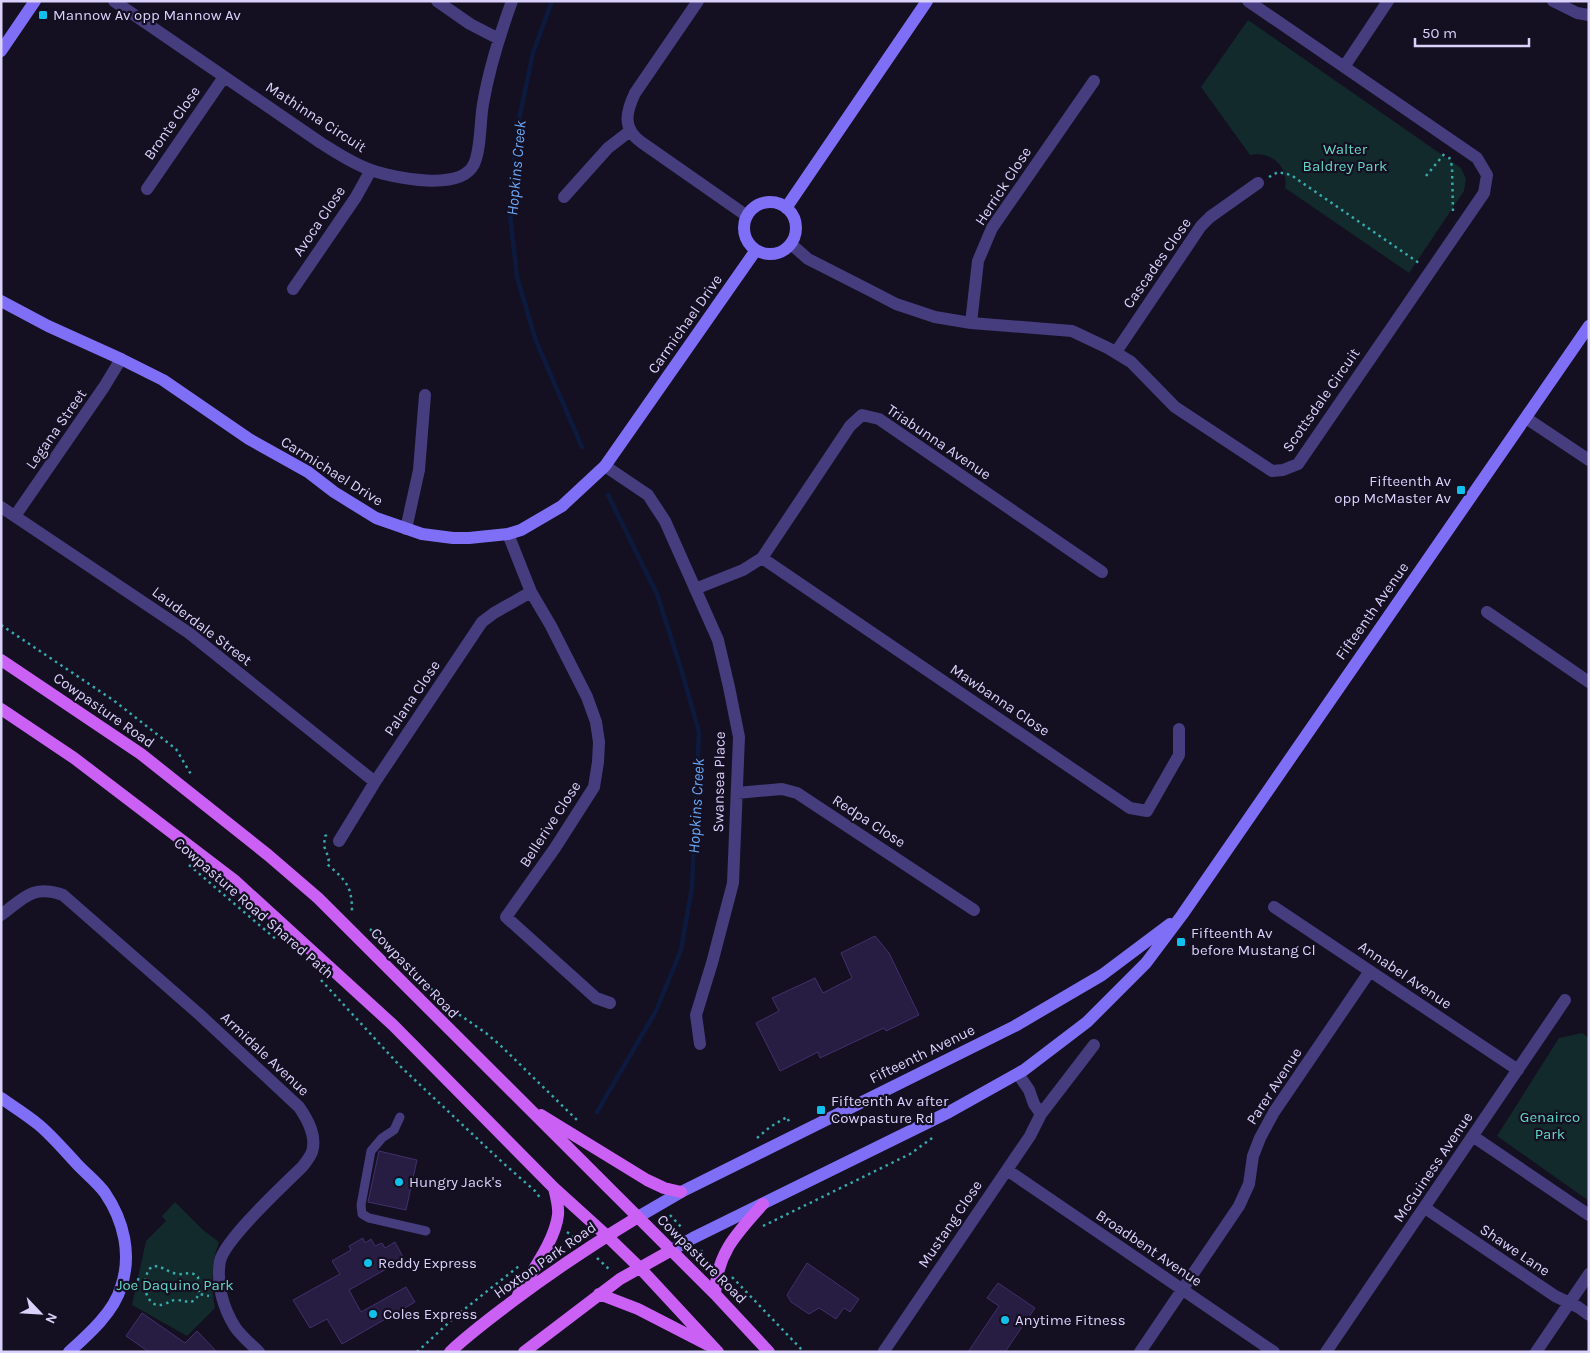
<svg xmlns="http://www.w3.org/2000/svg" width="1590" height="1353" viewBox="0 0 1590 1353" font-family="Karla,sans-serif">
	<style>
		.green { fill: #122a2b }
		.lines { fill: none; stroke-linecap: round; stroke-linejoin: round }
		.stream { stroke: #0d1a3d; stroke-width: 4.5 }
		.building { fill: #271c41; stroke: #41306c }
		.path { stroke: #36a9ac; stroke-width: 2.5; stroke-dasharray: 2.5 4; stroke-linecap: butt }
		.lane { stroke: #453d7d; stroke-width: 9 }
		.street { stroke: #453d7d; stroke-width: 12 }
		.secondary { stroke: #7f6ff6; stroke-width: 12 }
		.primary { stroke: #cb60f5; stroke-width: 12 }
		.poi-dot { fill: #0fc1eb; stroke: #140f21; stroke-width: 2 }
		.labels { text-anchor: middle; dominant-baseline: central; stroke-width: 4.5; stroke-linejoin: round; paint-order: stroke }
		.poi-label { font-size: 15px; fill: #dbd2fc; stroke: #140f21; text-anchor: start }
		.street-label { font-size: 15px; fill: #dbd2fc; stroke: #140f21 }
		.park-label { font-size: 15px; fill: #63d7c5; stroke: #140f21 }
		.water-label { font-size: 16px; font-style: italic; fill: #67a6f5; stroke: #140f21 }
	</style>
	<rect width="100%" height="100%" fill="#140f21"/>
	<path class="green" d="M1248,20L1461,168L1466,179L1464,191L1409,273L1285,188C1289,166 1271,151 1250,155L1201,87Z
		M1582,1033L1589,1038V1201L1497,1136L1559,1038Z
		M175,1202L203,1230L219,1242C211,1264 211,1284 215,1308L187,1336L132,1305L146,1241L166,1221L162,1216Z"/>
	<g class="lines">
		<path class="stream" d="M552,1L533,53L517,129L510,215L517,277L536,341L582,447
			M597,1112L656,1011L681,950L692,887L699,732L682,672L657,594L608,495"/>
	</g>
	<path class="building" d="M875,936L889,953L919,1015L886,1031L884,1028L820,1058L818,1052L780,1071L756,1023L779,1011L772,998L815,978L823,993L852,978L841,953Z
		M379,1151L417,1160L406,1210L368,1202Z
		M363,1238L365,1243L371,1239L375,1246L382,1243L385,1248L395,1242L404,1259L349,1290L361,1312L406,1287L415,1302L342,1344L327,1319L310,1328L293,1300L340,1274L332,1261L351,1250L349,1246Z
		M807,1263L859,1299L850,1312L844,1308L836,1319L819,1308L809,1314L791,1302L787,1295Z
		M998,1283L1035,1308L1005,1352H968L999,1306L987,1298Z
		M142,1313L185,1343L197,1331L217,1352H149L126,1336Z"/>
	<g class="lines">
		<path class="path" d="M1449,157L1452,166L1453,213
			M1426,176L1445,153
			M1269,177L1278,172L1291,175L1419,263
			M1,625L113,700L176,749L192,776
			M327,835L325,836L324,846L329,859L327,864C346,881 352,885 352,912
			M189,865L278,941
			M370,929L454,1011L486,1033L500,1045L577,1120
			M321,980L400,1066L502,1162L535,1191L541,1199
			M757,1138L770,1127L787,1117L790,1124
			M670,1215L683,1229
			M763,1226L910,1154L935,1136
			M567,1232L577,1239
			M695,1255L704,1250
			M597,1258L610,1270
			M732,1277L804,1352
			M137,1279L144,1281C144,1291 150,1310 164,1304C169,1303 171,1300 176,1300C187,1300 192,1307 199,1294L209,1296
			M145,1281L148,1270L153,1266C163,1266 169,1273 178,1274C186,1275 191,1270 198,1277L199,1294
			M417,1352L457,1315L519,1266"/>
		<path class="lane" d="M400,1117L394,1130L382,1138L371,1151L361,1205L362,1214L369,1218L426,1231"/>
		<path class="street" d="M114,1L321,143C337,153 353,164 371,170C394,178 461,192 474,164C481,150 480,120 483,104C489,69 500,34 512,1
			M437,1L470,24L499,39
			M698,1L635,93C626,112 622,128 641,142L747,216
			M1553,1L1577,13L1589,15
			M1344,67L1388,1
			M147,189L224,77
			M564,197L608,148L630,131
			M791,244L808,259L873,292L896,304L935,317L971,323L1072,331L1108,348L1131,362L1175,407L1272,471L1283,470L1298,464L1484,193L1487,175L1477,158L1248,1
			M293,289L356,197L371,170
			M971,323L978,261L992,228L1094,81
			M1116,352L1201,226L1210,217L1258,183
			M1526,418L1589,460
			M605,466L648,495L665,521L718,640L729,687L739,737L733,883L712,963L696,1015L700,1044
			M1,507L189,633L375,782
			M15,516L104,387L121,359
			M406,529L419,470L425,395
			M508,534L531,592L551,626L587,697L596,722L599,742L598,762L594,787L555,848L506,917L596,998L610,1003
			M762,558L1130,808L1147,811L1179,755V729
			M695,589L743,570L762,558L850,426L862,415L879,419L1102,572
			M1487,612L1589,682
			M737,793L782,789L797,793L974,910
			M339,841L375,782L482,622L494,613L531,592
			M1274,907L1518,1070
			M1,915C24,898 33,884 63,895L200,1015L299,1107C308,1120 317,1136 312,1152C310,1157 306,1162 303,1166C285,1184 225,1239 220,1261C216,1283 223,1308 235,1327C241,1336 251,1344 259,1352
			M1018,1074L1029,1090L1034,1104L1041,1114
			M1474,1137L1589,1215
			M1007,1170L1274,1352
			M1425,1208L1555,1296L1578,1307L1589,1315
			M884,1351L1030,1136L1041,1114L1094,1045
			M1140,1352L1239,1206L1249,1184L1253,1156L1260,1138L1274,1112L1370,971
			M1326,1352L1565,1000
			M1536,1352L1589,1274"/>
		<path class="secondary" d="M1,51L35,1
			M744 228a26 26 0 1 1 52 0a26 26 0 1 1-52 0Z
			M786,208L927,1
			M1,301L48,326L121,359L163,380L249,439L308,472L334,492L376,518L422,534L453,538H469L508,534L521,530L562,506L605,466L756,250
			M1,1098C14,1107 27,1115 39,1125C52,1136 64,1150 76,1163C85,1173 97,1182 105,1193C124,1221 132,1255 121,1287C114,1312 88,1335 69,1352
			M638,1217L681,1192L1015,1026L1102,975L1170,924
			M670,1251L693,1238L949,1112L1024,1070L1087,1022L1146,963L1182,915L1589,326"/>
		<path class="primary" d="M1,660L141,754L268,855L318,898L715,1294L769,1352
			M1,709L74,758L234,880L393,1025L554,1188L607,1236L640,1268L718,1352
			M541,1115L647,1180L664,1188L681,1192
			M599,1294L638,1309L708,1345
			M715,1294C717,1253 736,1234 763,1204
			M518,1295C531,1272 555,1241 558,1215C559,1207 556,1196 554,1188
			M450,1352C470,1333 492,1317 513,1301C553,1271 595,1243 638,1217
			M524,1352L620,1279L670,1251"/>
	</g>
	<g class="poi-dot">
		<rect x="38" y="10" width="10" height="10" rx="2.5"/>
		<rect x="1456" y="485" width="10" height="10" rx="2.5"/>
		<rect x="1176" y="937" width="10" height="10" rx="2.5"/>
		<rect x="816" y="1105" width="10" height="10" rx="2.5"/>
		<circle cx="399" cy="1182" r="5"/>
		<circle cx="368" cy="1263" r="5"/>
		<circle cx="373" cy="1314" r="5"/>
		<circle cx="1005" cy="1320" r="5"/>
	</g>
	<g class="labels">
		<g class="poi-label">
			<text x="53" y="15">Mannow Av opp Mannow Av</text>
			<text x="1451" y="481" text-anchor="end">Fifteenth Av<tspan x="1451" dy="17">opp McMaster Av</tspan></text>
			<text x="1191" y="933">Fifteenth Av<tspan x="1191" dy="17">before Mustang Cl</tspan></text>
			<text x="831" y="1101">Fifteenth Av after<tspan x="831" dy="17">Cowpasture Rd</tspan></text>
			<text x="409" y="1182">Hungry Jack's</text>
			<text x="378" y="1263">Reddy Express</text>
			<text x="383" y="1314">Coles Express</text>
			<text x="1015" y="1320">Anytime Fitness</text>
		</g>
		<g class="street-label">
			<text transform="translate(316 117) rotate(33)">Mathinna Circuit</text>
			<text transform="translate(172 123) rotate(-55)">Bronte Close</text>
			<text transform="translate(1003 186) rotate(-57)">Herrick Close</text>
			<text transform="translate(319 221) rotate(-56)">Avoca Close</text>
			<text transform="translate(1157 263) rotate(-55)">Cascades Close</text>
			<text transform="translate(685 324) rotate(-55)">Carmichael Drive</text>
			<text transform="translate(1321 400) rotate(-55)">Scottsdale Circuit</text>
			<text transform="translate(56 429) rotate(-55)">Legana Street</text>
			<text transform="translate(939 442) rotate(34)">Triabunna Avenue</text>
			<text transform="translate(332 471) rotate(32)">Carmichael Drive</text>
			<text transform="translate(1372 611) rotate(-55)">Fifteenth Avenue</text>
			<text transform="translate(202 626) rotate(37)">Lauderdale Street</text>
			<text transform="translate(412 698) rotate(-56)">Palana Close</text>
			<text transform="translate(1000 700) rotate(34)">Mawbanna Close</text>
			<text transform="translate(104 710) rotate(35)">Cowpasture Road</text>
			<text transform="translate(719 782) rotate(-89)">Swansea Place</text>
			<text transform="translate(869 821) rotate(33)">Redpa Close</text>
			<text transform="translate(550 824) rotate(-57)">Bellerive Close</text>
			<text transform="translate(254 908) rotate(41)">Cowpasture Road Shared Path</text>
			<text transform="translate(415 973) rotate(46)">Cowpasture Road</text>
			<text transform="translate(1405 975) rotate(34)">Annabel Avenue</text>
			<text transform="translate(265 1054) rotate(43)">Armidale Avenue</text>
			<text transform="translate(922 1054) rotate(-26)">Fifteenth Avenue</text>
			<text transform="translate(1274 1086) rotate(-57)">Parer Avenue</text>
			<text transform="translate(1433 1167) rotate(-56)">McGuiness Avenue</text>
			<text transform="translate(950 1224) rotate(-56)">Mustang Close</text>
			<text transform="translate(1149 1248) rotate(34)">Broadbent Avenue</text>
			<text transform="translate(1515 1250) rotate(34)">Shawe Lane</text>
			<text transform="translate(702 1259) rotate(45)">Cowpasture Road</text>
			<text transform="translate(545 1260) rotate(-35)">Hoxton Park Road</text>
		</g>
		<g class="park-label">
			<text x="1345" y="149">Walter<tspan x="1345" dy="17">Baldrey Park</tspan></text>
			<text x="1550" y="1117">Genairco<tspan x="1550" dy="17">Park</tspan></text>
			<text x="175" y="1285">Joe Daquino Park</text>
		</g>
		<g class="water-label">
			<text transform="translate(516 168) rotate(-85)">Hopkins Creek</text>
			<text transform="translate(696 806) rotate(-87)">Hopkins Creek</text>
		</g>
	</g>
	<rect width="1590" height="1353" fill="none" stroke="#dbd2fc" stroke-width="5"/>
	<g transform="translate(40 1313) rotate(115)" stroke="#140f21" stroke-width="4" paint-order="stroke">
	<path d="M0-4L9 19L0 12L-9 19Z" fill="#dbd2fc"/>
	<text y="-8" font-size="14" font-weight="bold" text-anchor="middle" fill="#dbd2fc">N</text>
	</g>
	<path d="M1415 38v8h114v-8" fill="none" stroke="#dbd2fc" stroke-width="2.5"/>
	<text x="1422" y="38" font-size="15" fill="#dbd2fc" stroke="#140f21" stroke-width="4" paint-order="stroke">50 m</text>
</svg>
